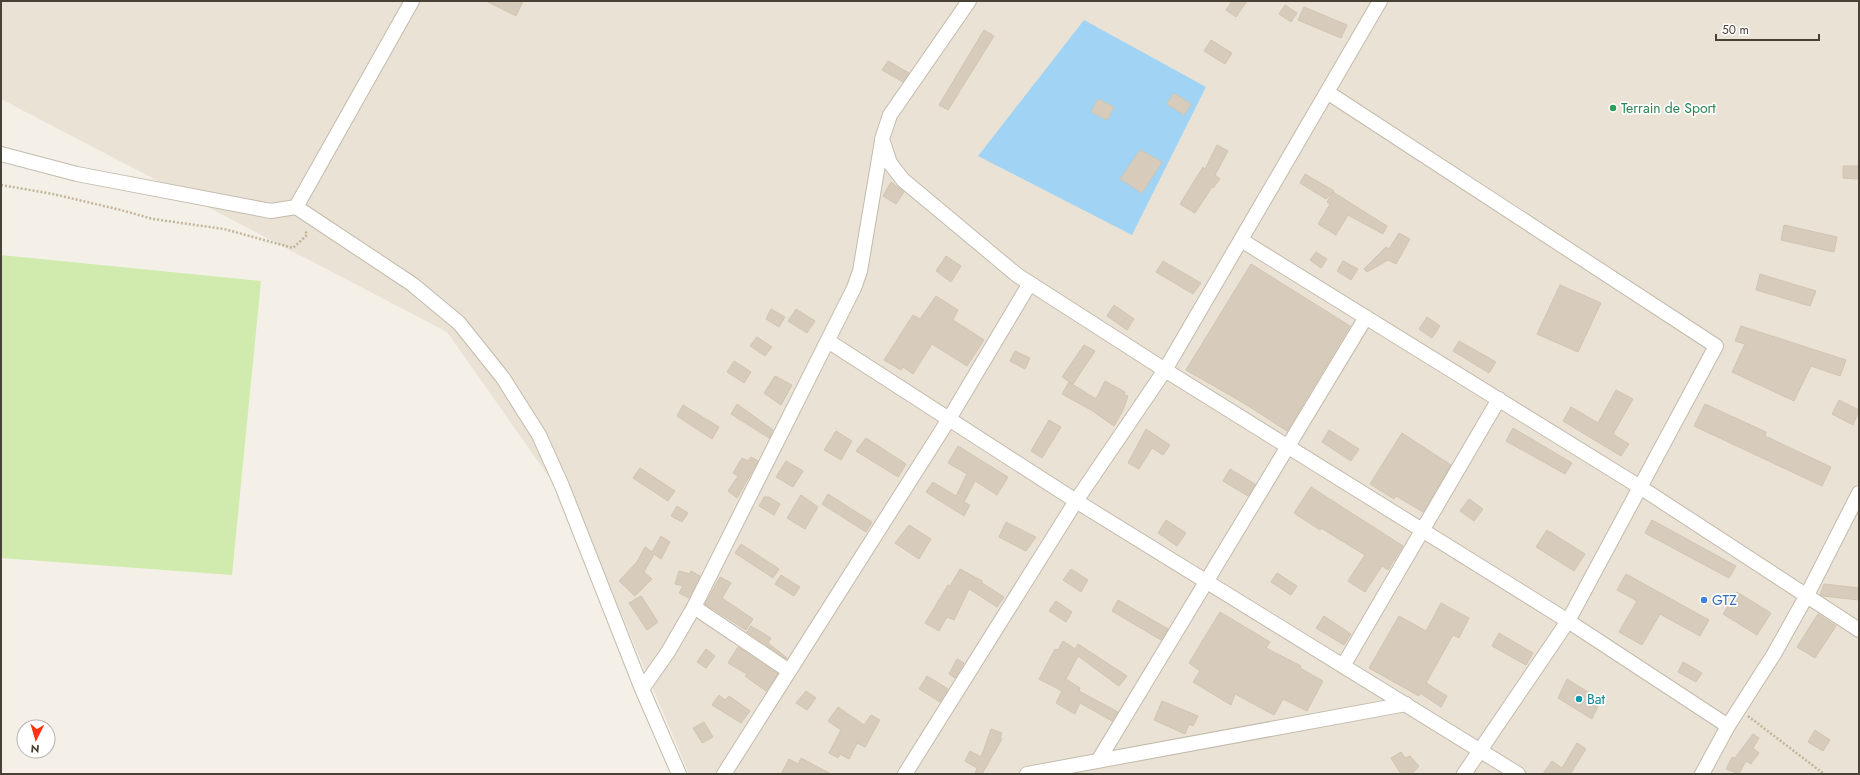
<svg xmlns="http://www.w3.org/2000/svg" width="1860" height="775" viewBox="0 0 1860 775" font-family="Jost,sans-serif">
	<style>
		.residential { fill: #e9e2d5 }
		.green { fill: #d1ebae }
		.water { fill: #a1d4f4 }
		.building { fill: #d7ccbc; stroke: #d2c4af }
		.lines { fill: none; stroke-linecap: round; stroke-linejoin: round }
		.minor-casing { stroke: #c3bbac; stroke-width: 16 }
		.path { stroke: #c3b49a; stroke-width: 2.5; stroke-dasharray: 2 2; stroke-linecap: butt }
		.minor { stroke: #fff; stroke-width: 14 }
		.leisure-dot { fill: #2e9e5b; stroke: #fff; stroke-width: 1.5 }
		.shop-dot { fill: #3f7fe0; stroke: #fff; stroke-width: 1.5 }
		.culture-dot { fill: #0f9aa8; stroke: #fff; stroke-width: 1.5 }
		.labels { text-anchor: middle; dominant-baseline: central; stroke-width: 3.5; stroke-linejoin: round; paint-order: stroke }
		.leisure-label { font-size: 14px; fill: #27864d; stroke: #fff; text-anchor: start }
		.shop-label { font-size: 14px; fill: #366cbe; stroke: #fff; text-anchor: start }
		.culture-label { font-size: 14px; fill: #0d838f; stroke: #fff; text-anchor: start }
	</style>
	<rect width="100%" height="100%" fill="#f4f0e7"/>
	<path class="residential" d="M1,1H1859V774H689L585,528L447,332L1,99Z"/>
	<path class="green" d="M1,255L261,281L232,575L1,558Z"/>
	<path class="water" d="M1084,20L1206,87L1132,235L978,156Z"/>
	<path class="building" d="M486,1H523L516,16Z
		M1232,1H1247L1236,17L1226,10Z
		M1285,5L1297,13L1291,22L1279,14Z
		M1304,7L1347,25L1341,38L1298,20Z
		M984,30L994,36L948,110L939,105Z
		M1211,40L1232,53L1225,64L1204,51Z
		M888,61L909,73L903,82L882,70Z
		M1174,93L1191,104L1184,115L1167,104Z
		M1098,99L1114,107L1107,120L1091,112Z
		M1217,145L1228,151L1215,175L1220,179L1213,188L1212,187L1195,213L1180,204L1203,167L1205,169Z
		M1140,150L1162,162L1142,193L1120,179Z
		M1843,166H1859V179L1843,178Z
		M1305,174L1334,191L1326,199L1300,183Z
		M891,182L904,192L896,204L883,196Z
		M1333,192L1387,226L1383,234L1348,215L1336,235L1318,224L1330,204L1327,202Z
		M1784,225L1837,237L1834,252L1781,240Z
		M1399,233L1410,239L1396,264L1388,260L1367,272L1364,269L1386,247L1389,249Z
		M1316,252L1327,259L1321,268L1310,260Z
		M946,256L961,266L951,282L936,271Z
		M1163,261L1201,283L1193,294L1156,272Z
		M1343,261L1358,269L1351,280L1337,271Z
		M1251,264L1350,326L1287,431L1242,402L1186,370Z
		M1760,274L1816,291L1810,306L1756,290Z
		M1560,285L1601,303L1578,352L1537,334Z
		M936,296L958,310L953,320L984,340L967,366L932,344L913,374L903,367L901,370L884,360L913,315L920,319Z
		M1114,305L1134,319L1127,330L1107,316Z
		M771,309L785,317L779,327L766,319Z
		M796,309L815,321L807,333L788,321Z
		M1427,317L1440,326L1432,338L1419,329Z
		M1741,326L1846,360L1840,376L1811,366L1794,401L1732,372L1745,344L1735,341Z
		M757,337L772,347L765,356L750,346Z
		M1459,341L1496,362L1489,373L1453,351Z
		M1084,345L1095,351L1073,384L1062,377Z
		M1015,351L1030,358L1025,369L1010,361Z
		M734,361L751,372L744,383L727,372Z
		M775,376L792,385L781,405L764,393Z
		M1105,381L1125,392L1124,395L1128,396L1123,410L1114,426L1091,410L1062,394L1069,382L1096,399Z
		M1616,390L1633,399L1613,434L1629,444L1621,456L1563,421L1571,407L1598,423Z
		M1839,400L1859,410L1853,425L1832,414Z
		M737,404L773,430L769,438L731,414Z
		M1705,404L1766,432L1765,436L1831,467L1822,486L1694,426Z
		M683,405L719,427L712,439L677,416Z
		M1049,420L1061,427L1042,458L1031,451Z
		M1513,428L1572,463L1565,474L1506,441Z
		M1146,429L1170,445L1163,455L1152,448L1139,469L1128,463Z
		M1329,430L1359,449L1351,461L1322,442Z
		M836,431L852,441L841,460L824,450Z
		M1402,433L1451,465L1423,512L1396,496L1394,499L1370,484Z
		M866,438L906,464L898,477L856,451Z
		M958,446L1008,477L997,495L975,481L964,502L970,505L964,516L926,492L933,482L956,496L967,474L948,463Z
		M751,457L758,461L737,498L728,491L738,476L733,473L742,458L748,461Z
		M786,461L803,471L793,487L776,477Z
		M640,468L675,491L668,501L633,478Z
		M1230,469L1255,484L1248,496L1223,481Z
		M1311,487L1403,546L1388,570L1382,566L1365,592L1348,581L1365,555L1321,528L1320,530L1294,513Z
		M828,494L872,522L866,532L822,504Z
		M801,495L818,507L805,529L787,518Z
		M764,497H769L780,504L774,515L759,506Z
		M1469,499L1483,509L1474,521L1460,511Z
		M677,506L688,513L682,522L671,516Z
		M1166,520L1186,533L1177,546L1158,533Z
		M1652,520L1736,566L1729,578L1645,533Z
		M1006,522L1036,537L1026,551L999,537Z
		M909,525L931,539L919,559L895,543Z
		M1547,530L1585,554L1574,571L1536,547Z
		M661,536L670,542L661,559L654,554L644,572L652,579L635,596L619,581L637,562L645,547L652,552Z
		M741,544L779,569L773,578L735,553Z
		M960,569L982,581V583L1004,597L997,607L969,589L954,620L947,617L939,631L925,623L948,585L950,586Z
		M1071,569L1088,580L1081,592L1063,580Z
		M679,571L690,574L691,571L700,576L689,598L679,593L683,586L675,584Z
		M1277,573L1297,586L1291,595L1271,582Z
		M1626,574L1709,620L1700,636L1660,614L1642,645L1619,632L1637,601L1617,590Z
		M781,575L800,587L794,596L775,584Z
		M720,577L731,583L722,598L753,619L746,630L705,604Z
		M1824,584L1859,588V600L1823,596L1820,595Z
		M1737,592L1771,613L1757,635L1723,614Z
		M641,596L658,622L647,630L629,603Z
		M1118,600L1168,629L1161,640L1112,611Z
		M1056,601L1072,612L1066,622L1049,611Z
		M1441,603L1469,618L1459,638L1453,635L1426,683L1447,696L1441,707L1420,693L1419,696L1369,668L1399,616L1426,631Z
		M1220,612L1270,642L1266,648L1301,666L1300,668L1323,681L1307,711L1283,699L1274,715L1235,694L1231,705L1193,682L1200,671L1189,663Z
		M1818,614L1836,626L1815,658L1797,647Z
		M1324,616L1351,634L1344,645L1316,628Z
		M751,626L771,638L768,643L787,658L786,659L747,632Z
		M1499,633L1533,653L1526,665L1492,646Z
		M1063,641L1075,649L1078,644L1127,676L1119,686L1078,656L1066,679L1080,688L1079,691L1118,712L1112,721L1080,703L1075,714L1056,703L1062,691L1039,679L1055,649L1058,650Z
		M738,647L778,674L766,691L745,676L747,674L728,663Z
		M706,649L715,656L706,668L697,662Z
		M957,659L964,663L955,678L949,674Z
		M1683,662L1702,673L1696,682L1678,672Z
		M927,676L948,689L940,702L919,689Z
		M1567,679L1601,700L1592,719L1558,698Z
		M806,691L816,698L807,710L796,703Z
		M719,695L725,700L729,696L750,711L741,723L712,705Z
		M1162,701L1198,716L1193,726L1189,724L1185,734L1154,720Z
		M838,707L864,725L871,715L880,720L865,747L857,743L849,759L840,754L838,758L829,753L841,730L828,721Z
		M704,722L713,737L702,743L693,728Z
		M991,729L1002,733L1000,738L1002,739L982,774H975L977,768L965,761L970,751L981,757Z
		M1815,730L1830,740L1823,751L1808,742Z
		M1753,734L1759,738L1753,748L1759,753L1751,764L1746,761L1739,774L1726,769L1732,757L1735,758Z
		M1577,743L1586,749L1571,773L1572,774H1543L1552,761L1562,768Z
		M1401,752L1405,758L1410,756L1419,766L1412,774H1401L1391,758Z
		M801,758L831,774H781L789,759L798,764Z"/>
	<g class="lines">
		<defs>
			<path id="minor" d="M969,1L890,115L882,139L890,163L903,180L1017,275L1165,370L1568,621L1728,726
				M1327,92L1716,346L1568,621L1464,774
				M1,154L77,174L271,211L296,207L412,1
				M296,207L412,284L459,323L503,378L539,435L562,486L642,689L679,774
				M1241,240L1640,487L1859,630
				M828,341L1076,501L1518,774
				M694,607L789,671
				M1343,666L1499,399
				M642,689L668,652L694,607L854,288L860,271L882,141
				M1098,761L1366,317
				M724,774L949,419L1030,283
				M905,774L1076,501L1165,370L1380,1
				M1027,774L1406,704
				M1702,774L1728,726L1774,654L1807,595L1859,493"/>
		</defs>
		<use href="#minor" class="minor-casing"/>
		<path class="path" d="M1,185L53,194L121,210L153,219L224,229L293,248L307,235L305,230
			M1748,716L1824,774"/>
		<use href="#minor" class="minor"/>
	</g>
	<circle class="leisure-dot" cx="1613" cy="108" r="4"/>
	<circle class="shop-dot" cx="1704" cy="600" r="4"/>
	<circle class="culture-dot" cx="1579" cy="699" r="4"/>
	<g class="labels">
		<g class="leisure-label">
			<text x="1621" y="108">Terrain de Sport</text>
		</g>
		<g class="shop-label">
			<text x="1712" y="600">GTZ</text>
		</g>
		<g class="culture-label">
			<text x="1587" y="699">Bat</text>
		</g>
	</g>
	<rect width="1860" height="775" fill="none" stroke="#484136" stroke-width="4"/>
	<g transform="translate(36 739) rotate(185)"><circle r="19" fill="#ffffff" stroke="#b6b3af"/>
	<path d="M0-3L7 15L0 10L-7 15Z" fill="#ff3214"/>
	<text y="-6" font-size="11" font-weight="bold" text-anchor="middle" fill="#484136">N</text>
	</g>
	<path d="M1716 34v6h103v-6" fill="none" stroke="#484136" stroke-width="2"/>
	<text x="1722" y="34" font-size="12" fill="#484136" stroke="#ffffff" stroke-width="3" paint-order="stroke">50 m</text>
</svg>
